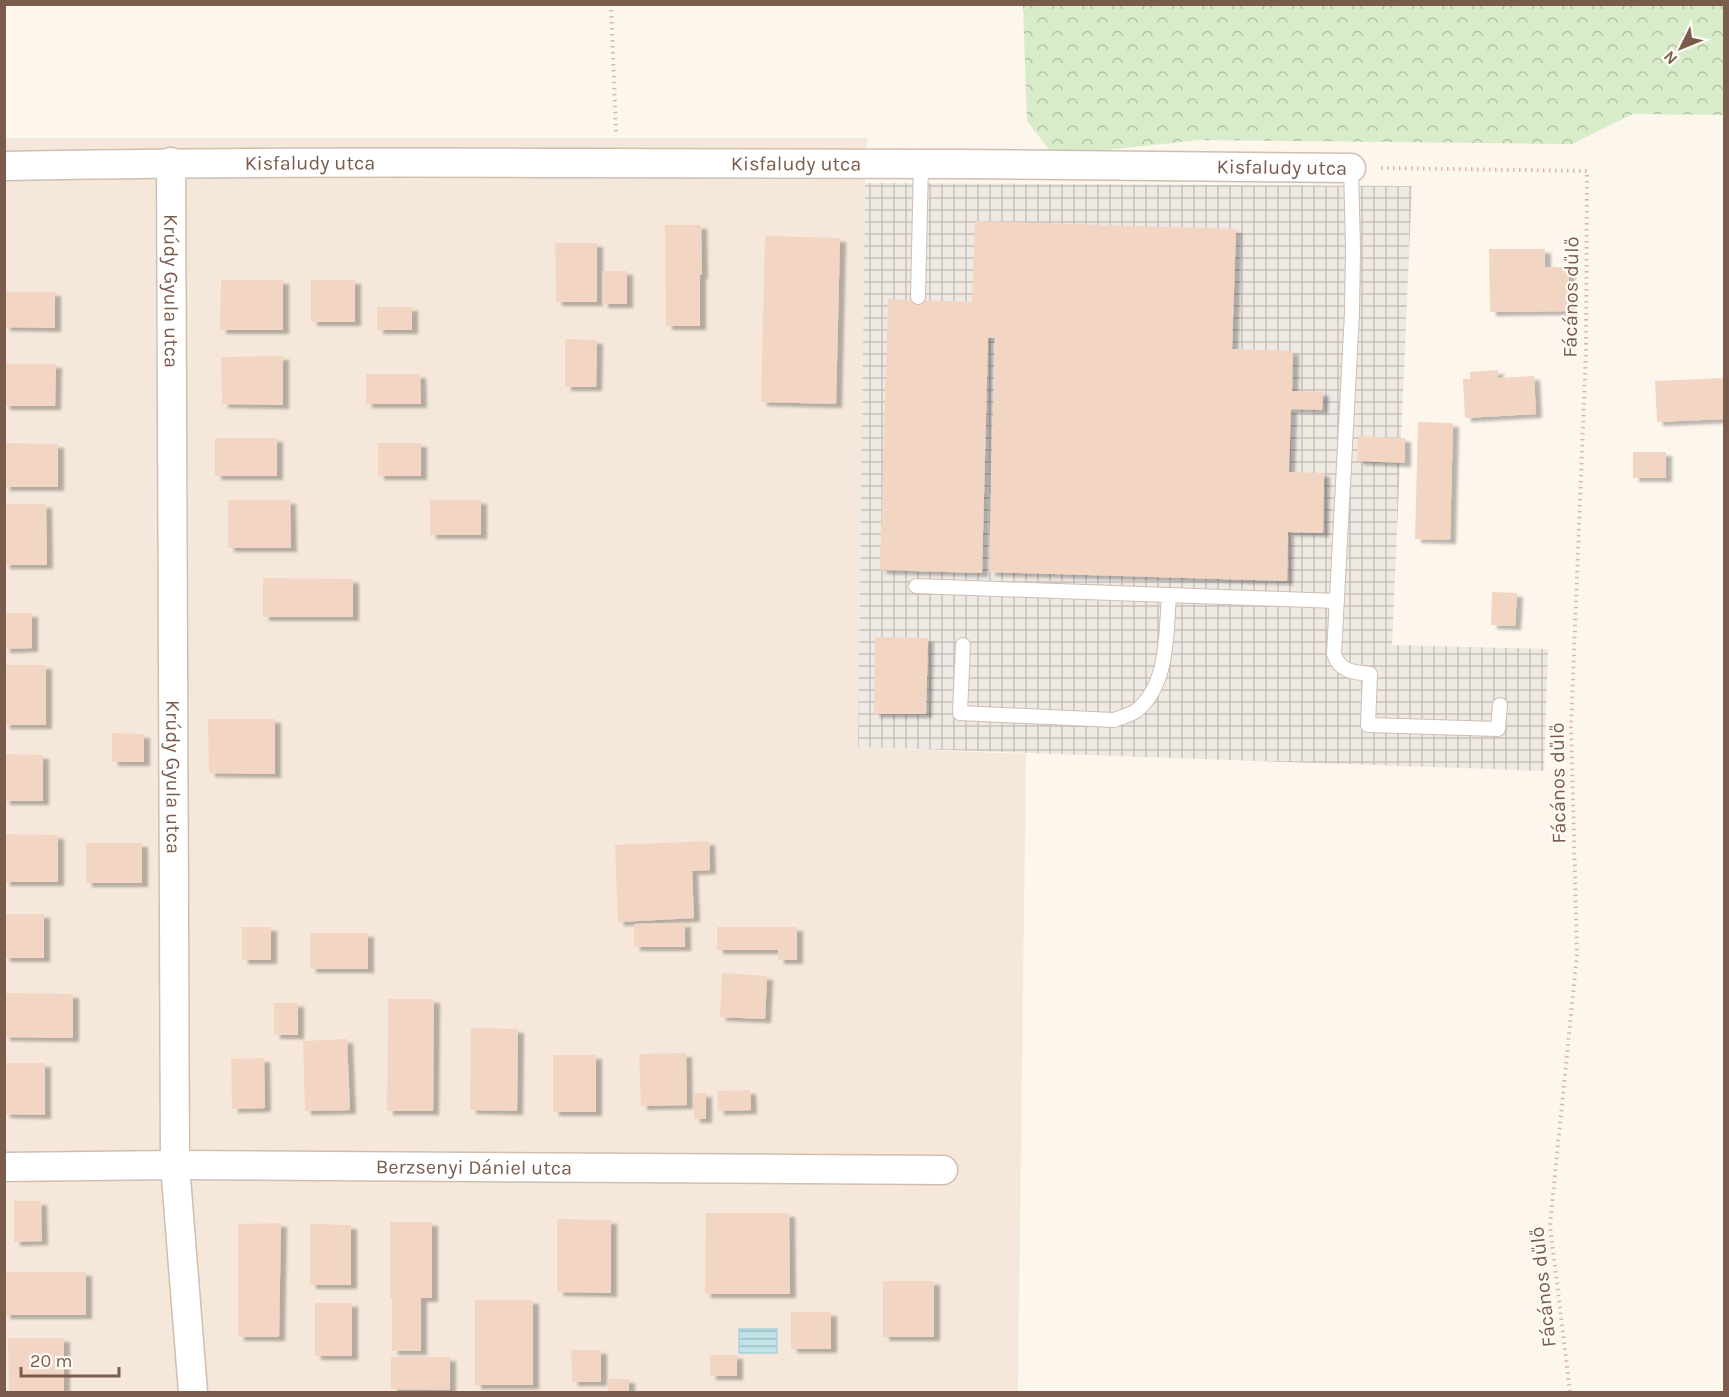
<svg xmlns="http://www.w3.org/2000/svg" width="1729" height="1397" viewBox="0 0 1729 1397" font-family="Karla,sans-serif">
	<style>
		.residential { fill: #f5e8da }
		.industrial { fill: url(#industrial-grid) }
		.forest { fill: url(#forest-crowns) }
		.water { fill: url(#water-rules); stroke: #a5d3da; stroke-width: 1.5 }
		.building { fill: #f3d5c3; filter: url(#shadow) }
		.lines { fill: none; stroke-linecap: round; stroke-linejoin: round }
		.lane-casing { stroke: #d1beb0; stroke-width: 16 }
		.street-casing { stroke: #d1beb0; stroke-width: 31 }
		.path { stroke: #d9b8a5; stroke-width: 4; stroke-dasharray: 1.5 4.5; stroke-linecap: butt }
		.lane { stroke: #fff; stroke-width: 14 }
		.street { stroke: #fff; stroke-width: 28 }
		.labels { text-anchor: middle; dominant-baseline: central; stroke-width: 4.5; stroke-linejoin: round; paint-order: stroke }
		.street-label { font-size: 20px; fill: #7a5c4d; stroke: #fffaf3 }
	</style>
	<defs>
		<pattern id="industrial-grid" width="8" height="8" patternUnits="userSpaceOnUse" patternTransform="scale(1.5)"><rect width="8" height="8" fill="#efe9e4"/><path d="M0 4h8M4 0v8" fill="none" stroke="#c7c0bb"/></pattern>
		<pattern id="forest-crowns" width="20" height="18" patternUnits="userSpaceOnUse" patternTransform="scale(1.5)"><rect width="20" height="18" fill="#d8ecc9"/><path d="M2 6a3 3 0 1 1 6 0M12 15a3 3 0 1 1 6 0" fill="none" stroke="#b4c2a5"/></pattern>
		<pattern id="water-rules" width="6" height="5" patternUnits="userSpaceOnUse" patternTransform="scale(1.5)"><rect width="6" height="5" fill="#bfe3e8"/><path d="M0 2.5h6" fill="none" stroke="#a0bbbe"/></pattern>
		<filter id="shadow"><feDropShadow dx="6" dy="4" stdDeviation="1.5" flood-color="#0004"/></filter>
	</defs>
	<rect width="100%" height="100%" fill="#fdf6ec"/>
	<path class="residential" d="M4,138H867L865,183L858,747L1026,754L1018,1392H5Z"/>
	<path class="industrial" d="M865,183L1412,186L1392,645L1548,649L1544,771L858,747Z"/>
	<path class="forest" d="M1023,5H1724V115L1633,114L1572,144L1198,140L1054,156L1027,121Z"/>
	<path class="water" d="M739,1329H777V1353H739Z"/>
	<path class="building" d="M975,221L1236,229L1232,349L1293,351L1292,391L1323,392L1322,410L1291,409L1289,472L1324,473L1323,533L1288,532L1287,581L989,572L995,338H988L982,573L880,570L888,299L972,302Z
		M665,225H701L702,275H700V326H666Z
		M765,236L840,238L836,404L761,402Z
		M555,243H597V302H556Z
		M1489,249H1545V267H1569V311L1490,312Z
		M602,271H627V304H602Z
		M221,280H283V330H220Z
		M311,280H355V322H311Z
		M4,292H55V328L4,327Z
		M377,307H412V330H377Z
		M565,339L597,340L596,387H565Z
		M283,356V405L222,404L221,357Z
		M4,364H56L55,406H4Z
		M1498,370V378L1534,376L1536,414L1465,418L1463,379H1470V372Z
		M366,374H420L421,404H366Z
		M1724,378V419L1657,422L1655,381Z
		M1418,422L1453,423L1450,540L1415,539Z
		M1358,436L1405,438V463L1357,461Z
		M215,438H277V476H215Z
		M4,443L58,444V487H4Z
		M378,443H421V476H378Z
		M1633,452H1666V478H1633Z
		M228,500H290L291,548H228Z
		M430,500H481V535H430Z
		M4,504H46L47,565H4Z
		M263,578L353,579V617H263Z
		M1492,592L1517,593L1515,626L1491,625Z
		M4,613H32V648L4,649Z
		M875,637L928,638L926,714H874Z
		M4,665H46V725H4Z
		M208,719H275V774L209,773Z
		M112,733L144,734V762H112Z
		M4,754L43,755V801H4Z
		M4,834L58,835V882H4Z
		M709,841L710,870L692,871L694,918L618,922L615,845Z
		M86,843H142V883H86Z
		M4,914H44V958H4Z
		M685,923V947H634V924Z
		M242,927H271V960H242Z
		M717,927H797V960H778V950H717Z
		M310,933H368V969H310Z
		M722,973L767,976L765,1019L720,1017Z
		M4,993L73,994V1038L4,1037Z
		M388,999H434L433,1111H387Z
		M274,1003H298V1035H274Z
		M471,1028L518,1029L517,1111L470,1110Z
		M347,1039L350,1110L305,1111L303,1041Z
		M686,1053L687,1105L641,1106L639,1054Z
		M553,1055H596V1112H553Z
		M264,1058L265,1108L232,1109L231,1059Z
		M4,1063H45V1115L4,1114Z
		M750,1090L751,1110L718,1111L717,1091Z
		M693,1093H706V1119H694Z
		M14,1201H41L42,1241L14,1242Z
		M706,1213H789L790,1294H705Z
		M557,1219L611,1220V1293L557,1292Z
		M390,1222H432V1298H421V1351H392V1298H390Z
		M281,1223L279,1337H238V1224Z
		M310,1224L351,1225V1285H310Z
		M4,1272H86V1315H4Z
		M883,1281H934V1337H883Z
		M475,1300H533V1385H475Z
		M315,1303H352V1356H315Z
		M791,1312H831V1349H791Z
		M8,1338H64V1392H9Z
		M571,1350H601V1382H572Z
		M710,1355H737V1376H710Z
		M391,1357H450V1390L391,1389Z
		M608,1379H629V1392H608Z"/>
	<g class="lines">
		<defs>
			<path id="lane" d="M1351,168L1353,248L1352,313L1334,654C1340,672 1353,672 1370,674L1368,725L1498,729L1500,705
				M918,297L921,163
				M916,586L1337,601
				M963,645L960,713L1114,720C1121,717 1130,715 1136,711C1169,685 1166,632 1169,595"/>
			<g id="street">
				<path id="s1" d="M171,162L175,1165L193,1392"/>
				<path id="s2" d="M4,166C196,162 388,162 579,163C837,163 1093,164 1351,168"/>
				<path id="s3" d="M4,1167L175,1165L943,1170"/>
			</g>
		</defs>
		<use href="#lane" class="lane-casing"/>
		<use href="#street" class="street-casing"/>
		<path class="path" d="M611,4L616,132
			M1381,168L1587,171L1586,351L1571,727L1577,954L1550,1225L1570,1392"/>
		<use href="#lane" class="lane"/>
		<use href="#street" class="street"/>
	</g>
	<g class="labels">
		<g class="street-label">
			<text stroke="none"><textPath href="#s2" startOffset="306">Kisfaludy utca</textPath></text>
			<text stroke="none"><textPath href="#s2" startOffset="792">Kisfaludy utca</textPath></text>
			<text stroke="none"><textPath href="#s2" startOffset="1278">Kisfaludy utca</textPath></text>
			<text stroke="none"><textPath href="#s1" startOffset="129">Krúdy Gyula utca</textPath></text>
			<text transform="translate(1571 297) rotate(-89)">Fácános dűlő</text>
			<text stroke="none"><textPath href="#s1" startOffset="615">Krúdy Gyula utca</textPath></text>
			<text transform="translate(1558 783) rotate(-91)">Fácános dűlő</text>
			<text stroke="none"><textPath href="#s3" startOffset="470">Berzsenyi Dániel utca</textPath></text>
			<text transform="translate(1543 1287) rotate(-96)">Fácános dűlő</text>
		</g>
	</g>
	<rect width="1729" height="1397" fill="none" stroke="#7a5c4d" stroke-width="12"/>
	<g transform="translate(1681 48) rotate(227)" stroke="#fffaf3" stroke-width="4.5" paint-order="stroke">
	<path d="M0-4.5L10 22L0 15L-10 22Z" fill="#7a5c4d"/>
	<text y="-9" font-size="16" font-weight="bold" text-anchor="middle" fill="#7a5c4d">N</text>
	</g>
	<path d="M21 1367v9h98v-9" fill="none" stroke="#7a5c4d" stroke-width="3"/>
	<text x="30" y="1367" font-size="18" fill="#7a5c4d" stroke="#fffaf3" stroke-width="4.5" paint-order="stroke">20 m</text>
</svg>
